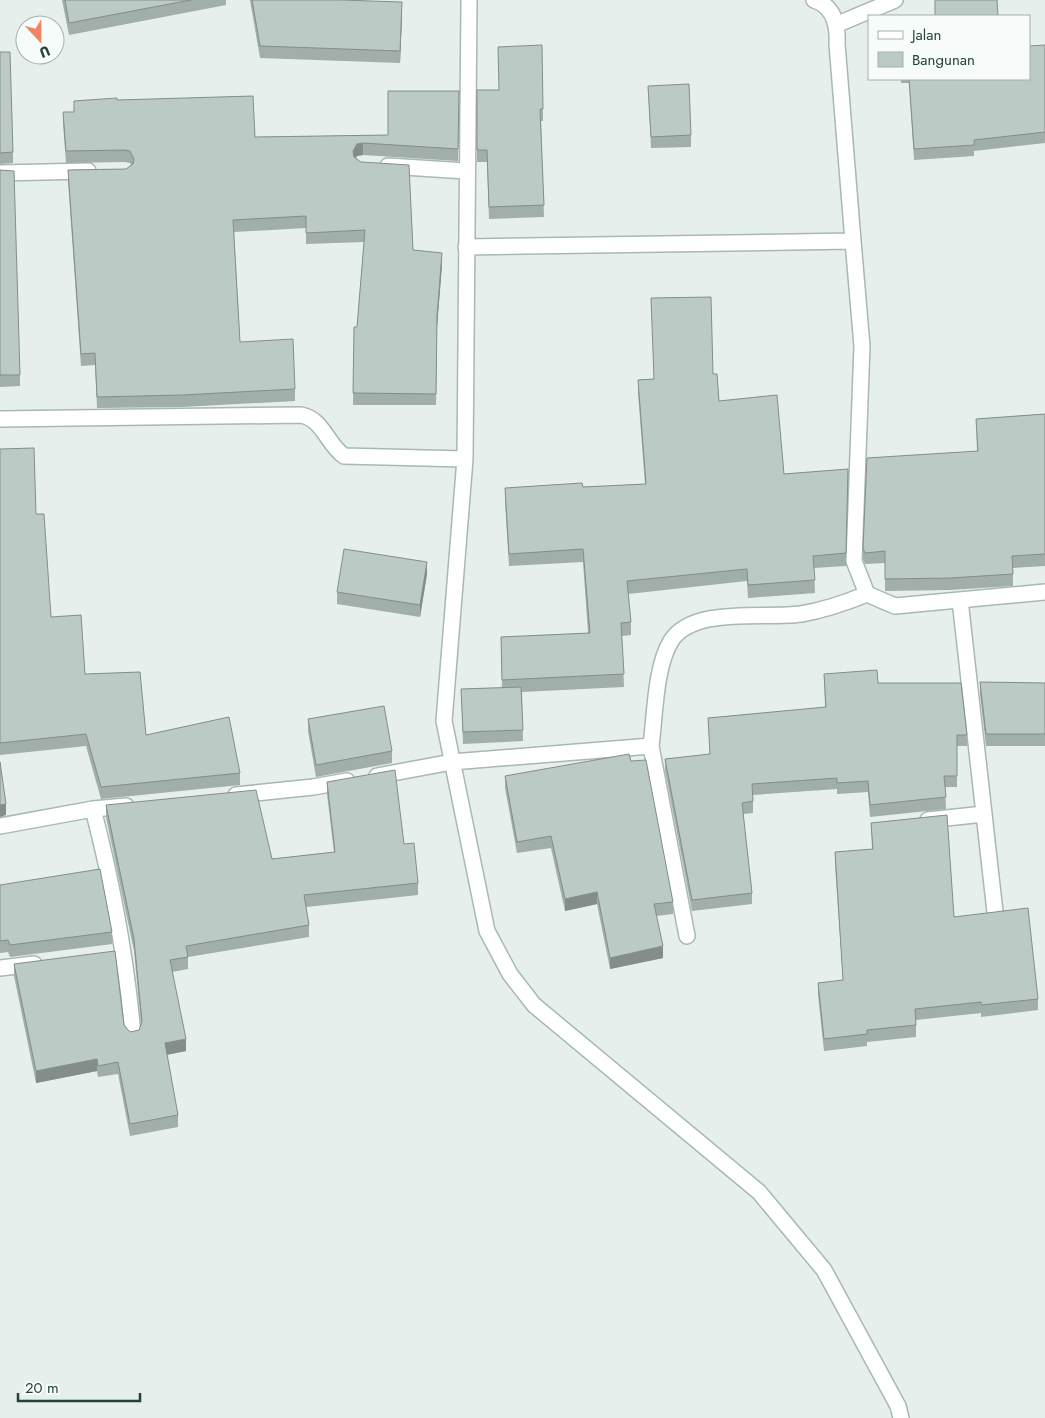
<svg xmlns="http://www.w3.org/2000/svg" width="1045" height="1418" viewBox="0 0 1045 1418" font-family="Jost,sans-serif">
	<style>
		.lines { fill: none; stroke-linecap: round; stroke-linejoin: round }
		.lane-casing { stroke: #a8b8b2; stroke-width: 18 }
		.street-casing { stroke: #a8b8b2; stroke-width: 18 }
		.lane { stroke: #fff; stroke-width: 15 }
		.street { stroke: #fff; stroke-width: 15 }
		.wall { fill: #a1aea9 }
		.shaded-wall { fill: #838d89 }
		.building { fill: #bbcac4; stroke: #838d89 }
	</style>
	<rect width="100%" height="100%" fill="#e6efeb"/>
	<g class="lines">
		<defs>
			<path id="lane" d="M388,166L466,171"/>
			<path id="street" d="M469,0L465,459L444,721L487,931L510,974L534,1005L759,1192L824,1270L898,1406L901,1418
				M814,0C834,6 838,25 837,44L853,241
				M838,24L895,0
				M0,173L88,171
				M466,247L853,241L862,346L854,561L867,594L895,606L1045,592
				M0,419L301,415C323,419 327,444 344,456L465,459
				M960,600L995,912
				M651,746L687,936
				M377,776L452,762L651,746C655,716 655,667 671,641C693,606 765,619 801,614C825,610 845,603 867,594
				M236,795L313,787L347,781
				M93,809C113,886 126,955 133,1035
				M928,820L984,814
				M0,826L93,809L126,806
				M0,968L34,964"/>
		</defs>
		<use href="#lane" class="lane-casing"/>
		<use href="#street" class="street-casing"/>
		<use href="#lane" class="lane"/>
		<use href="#street" class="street"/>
	</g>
	<path class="wall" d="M62,0H226V5L69,35Z
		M250,0H341L402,14L400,63L260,58Z
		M1045,45V143L974,151V156L914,160L909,83H901V79H1029Z
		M0,52L13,152V163L0,164Z
		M648,86L691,135V147L651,148Z
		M477,90L543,109V121H541L544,217L489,219L487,162H477Z
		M459,91L458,161L363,155L357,156L356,158L413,250L442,265L437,327L436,405H353L354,327H357L364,242L306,244V228L234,232L240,342L295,389V401L182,407L97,408L95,365L81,366L68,181V170L126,169L131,165L130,163L125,162L66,163L63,124V112H74V101L117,100L255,137L388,135Z
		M0,170L20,375V386L0,387Z
		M713,374L719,401L784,474L848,469L846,566L814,568L815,593L748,598L747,581L628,594L631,622V635L622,636L624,687L522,692L523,741L463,744L461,689L502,688L501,637L588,633L583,562L509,566L505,501V488L583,487L645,484L638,393V380Z
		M1045,414V566L1013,568V586L950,590L885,591V563L865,564L863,559V548L977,451L976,419Z
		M0,449L36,514L51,617L85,674L146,735L240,773V785L101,799L86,746L0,755Z
		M427,574L420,617L337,604V592Z
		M824,674L878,683L967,735V746H957V787H945L946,809L870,817L868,792L837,794V789L753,795V813L743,814L752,893V904L692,911L665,770V759L710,755L708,718L825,707Z
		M980,682L1045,683V746H986L980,694Z
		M308,719L392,751V763L316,777L308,731Z
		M631,761L673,902V914L656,916L663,958L610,969L597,904L565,911L551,848L517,853L505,788V776Z
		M327,782L404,844L418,883V895L306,907L309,925V937L188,957V969L172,972L186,1051L167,1055L178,1115V1127L130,1136L118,1074L98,1077L97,1071L36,1083L14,976V964L124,1025L130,1032L139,1030L141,1024L134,951L106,817V805L272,859L334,852L327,794Z
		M871,823L954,917L1038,999V1010L981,1017V1013L916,1020V1037L867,1042V1046L824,1051L818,995V983L843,980L835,864V852L872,849Z
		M0,885L112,932V944L10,957L8,952L0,953Z"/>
	<path class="shaded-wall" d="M402,2V14L400,63V51Z
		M363,143V155L357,156L353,163V151L357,144Z
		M442,253V265L437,327L436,405L437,316Z
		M427,562V574L420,617V605Z
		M6,804V815L0,817V805Z
		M597,892V904L565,911V899Z
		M663,946V958L610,969V958Z
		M186,1039V1051L165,1055V1043Z
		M97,1059V1071L36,1083V1071Z"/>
	<path class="building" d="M65,0H191L69,23Z
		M252,0H341L402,2L400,51L260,46Z
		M935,0H997L998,16H935Z
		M542,45L543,109H540L544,205L489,207L487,150H477V90H499L498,47Z
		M1045,45V132L974,140V145L914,149L909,79H1029V46Z
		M0,52H10L13,152L0,153Z
		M689,84L691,135L651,137L648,86Z
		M388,91H459L458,149L363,143L357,144L353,151L354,157L361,162L409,165L413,250L442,253L437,316L436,394L353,393L354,327H357L365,230L306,233V216L233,220L240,342L293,339L295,389L182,395L97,397L95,353L81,354L68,170L126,169L133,164L134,159L130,151L125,150L66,151L63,112H74V101L117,98V100L253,96L255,137L388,135Z
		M0,170L14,171L20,375H0Z
		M711,297L713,374H717L719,401L777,395L784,474L848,469L846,553L813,556L815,580L748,585L747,569L627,581L631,622L621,623L624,674L502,680L501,637L590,633L583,549L509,554L505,488L582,483L583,487L646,484L638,380L654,379L651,298Z
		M1045,414V554L1012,556L1013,574L950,578L885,579V551L865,553L863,548L867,458L978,451L976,419Z
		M34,448L36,514H44L51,617L81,615L85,674L140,672L146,735L229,717L240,773L101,787L86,734L0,743V449Z
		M344,549L427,562L420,605L337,592Z
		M877,670L878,683H961L967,735H957V776H944L946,797L870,805L868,781L837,783V778L752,784L753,801L742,803L752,893L692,900L665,759L710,754L708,718L826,707L824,674Z
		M980,682L1045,683V734H986Z
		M521,687L523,730L463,732L461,689Z
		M384,706L392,751L316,765L308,719Z
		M629,754L631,761L646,760L673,902L654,904L663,946L610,958L597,892L565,899L551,836L517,842L505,776Z
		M0,762L6,804L0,805Z
		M395,770L404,844L414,843L418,883L304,895L309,925L186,946L188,957L170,960L186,1039L165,1043L178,1115L130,1124L118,1062L98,1066L97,1059L36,1071L14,964L115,951L124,1025L130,1032L139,1030L142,1022L134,939L106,805L256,790L272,859L335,852L327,782Z
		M947,815L954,917L1028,908L1038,999L981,1005V1002L915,1009L916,1025L867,1030V1034L824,1039L818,983L843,980L835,852L873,849L871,823Z
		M100,869L112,932L10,945L8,940L0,941V885Z"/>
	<rect x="868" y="15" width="162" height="65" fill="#f7fbf9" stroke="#a3b1ad"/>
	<rect x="878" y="31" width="25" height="8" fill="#ffffff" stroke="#a3b1ad"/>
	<text x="912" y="40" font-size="15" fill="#24423a">Jalan</text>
	<rect x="878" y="52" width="25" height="15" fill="#bbcac4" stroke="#a3b1ad"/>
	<text x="912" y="65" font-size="15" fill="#24423a">Bangunan</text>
	<g transform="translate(40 40) rotate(158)"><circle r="24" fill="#f7fbf9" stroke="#a3b1ad"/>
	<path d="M0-4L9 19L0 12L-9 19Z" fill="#f4845f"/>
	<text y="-8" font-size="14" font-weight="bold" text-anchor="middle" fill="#24423a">U</text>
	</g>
	<path d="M18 1393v8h122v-8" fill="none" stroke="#24423a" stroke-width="2.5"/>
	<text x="25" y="1393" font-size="15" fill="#24423a" stroke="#f7fbf9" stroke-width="4" paint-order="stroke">20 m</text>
</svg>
